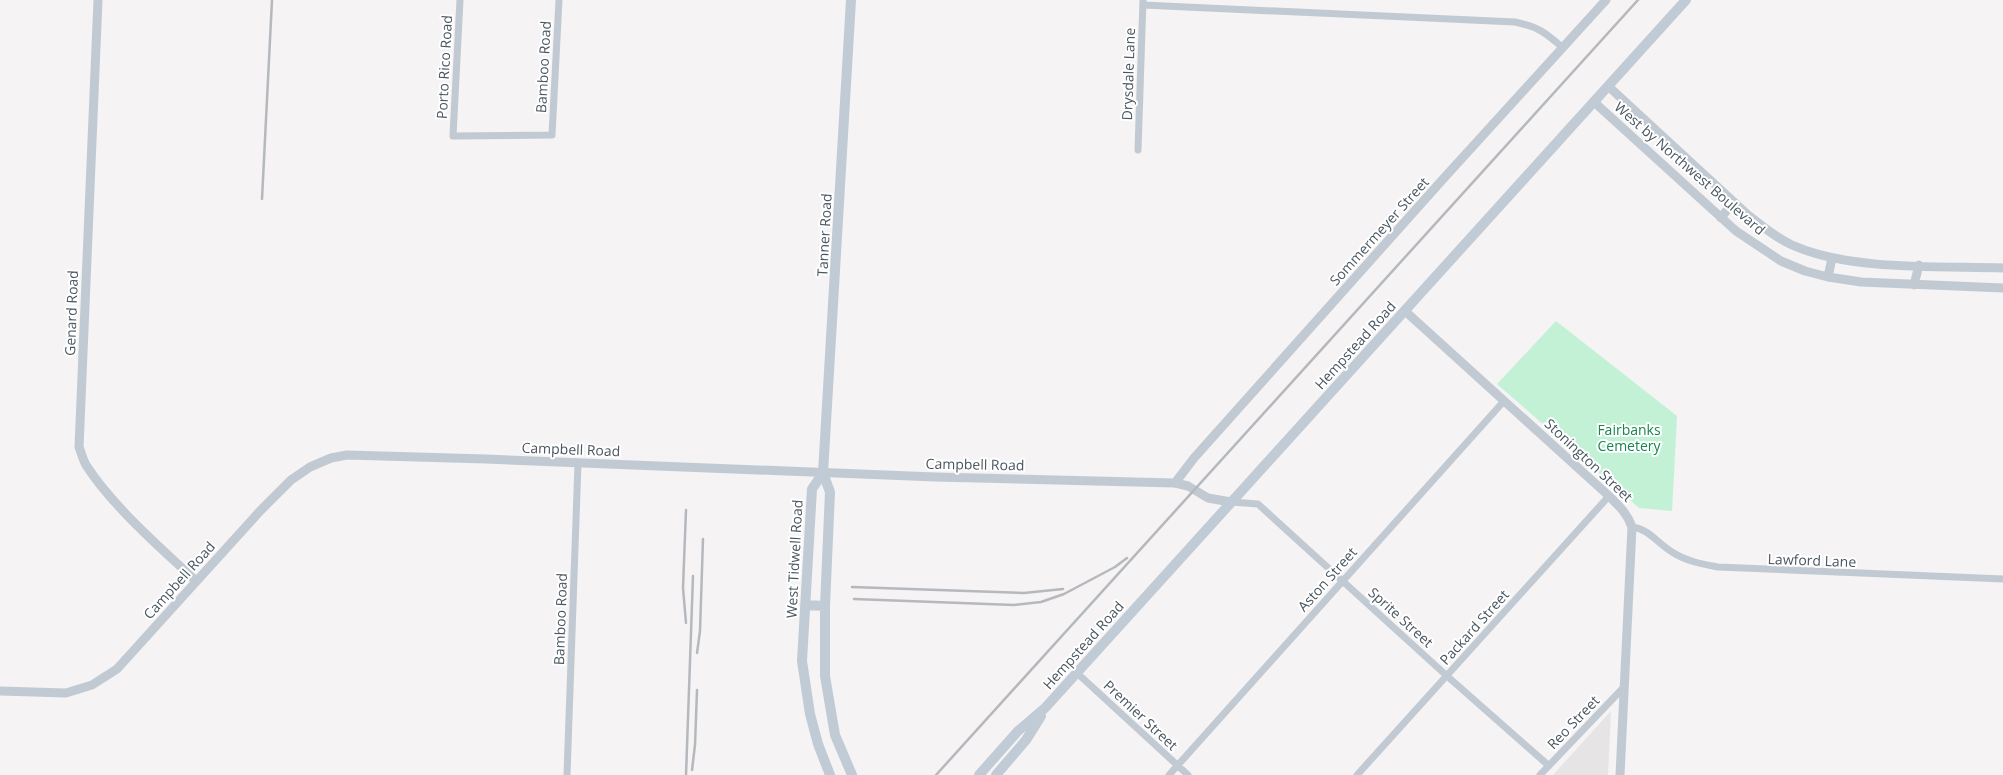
<svg xmlns="http://www.w3.org/2000/svg" width="2003" height="775" viewBox="0 0 2003 775" font-family="'Open Sans',sans-serif">
	<style>
		.education { fill: #e6e4e5 }
		.green { fill: #c3f1d5 }
		.lines { fill: none; stroke-linecap: round; stroke-linejoin: round }
		.minor { stroke: #c1cad2; stroke-width: 7 }
		.tertiary { stroke: #c1cad2; stroke-width: 9 }
		.secondary { stroke: #c1cbd6; stroke-width: 10 }
		.rail { stroke: #b5b8bd; stroke-width: 2.5 }
		.labels { text-anchor: middle; dominant-baseline: central; stroke-width: 4; stroke-linejoin: round; paint-order: stroke }
		.street-label { font-size: 14px; fill: #4a5661; stroke: #fff }
		.park-label { font-size: 14px; fill: #17864f; stroke: #fff }
	</style>
	<rect width="100%" height="100%" fill="#f5f3f3"/>
	<path class="education" d="M1611,711L1608,775H1553Z"/>
	<path class="green" d="M1556,321L1677,416L1672,511L1639,508L1497,384Z"/>
	<g class="lines">
		<path class="minor" d="M460,0L453,136L552,135L559,0
			M1143,5L1515,22C1538,27 1545,32 1563,48
			M1138,150L1143,0
			M1231,502L1258,504L1447,676L1548,765
			M1632,527C1649,529 1657,543 1672,552C1686,561 1701,564 1718,567L2003,579
			M1077,673L1188,775
			M567,775L578,463
			M1169,775L1504,401
			M1357,775L1609,496
			M1540,775L1624,687"/>
		<path class="tertiary" d="M98,0L79,447C81,452 83,460 86,465C113,507 160,547 196,581
			M1608,86L1748,215C1762,226 1776,238 1792,245C1851,271 1938,266 2003,268
			M1594,102L1736,231L1781,261L1805,271L1828,277L1861,282L2003,288
			M1721,218L1733,202
			M1828,277L1832,258
			M1914,285L1919,265
			M1405,311L1609,496C1619,506 1627,513 1632,527L1620,775
			M1175,483L1194,458L1444,178L1606,0
			M0,691L66,693L92,685L117,669L261,510L291,480L310,467L331,458L347,455L486,459L935,477L1175,483L1188,486L1208,498L1231,502"/>
		<path class="secondary" d="M851,0L823,473L830,492L825,606V676L835,735L852,775
			M823,473L812,489L802,661L810,714L818,744L830,775
			M805,605L825,606
			M979,775L1018,731L1045,708L1686,0
			M996,775L1026,740L1041,716"/>
		<path class="rail" d="M262,199L272,0
			M852,587L1024,593L1063,589
			M854,599L1014,605L1041,602L1064,594L1115,567L1127,558
			M686,623L683,588L686,510
			M697,653L700,631L703,539
			M692,770L695,745L697,690
			M686,775L693,576
			M936,775L1638,0"/>
	</g>
	<g class="labels">
		<g class="street-label">
			<text transform="translate(444 67) rotate(-87)">Porto Rico Road</text>
			<text transform="translate(543 67) rotate(-87)">Bamboo Road</text>
			<text transform="translate(1128 74) rotate(-88)">Drysdale Lane</text>
			<text transform="translate(1690 168) rotate(41)">West by Northwest Boulevard</text>
			<text transform="translate(1379 231) rotate(-48)">Sommermeyer Street</text>
			<text transform="translate(824 235) rotate(-87)">Tanner Road</text>
			<text transform="translate(71 313) rotate(-88)">Genard Road</text>
			<text transform="translate(1355 345) rotate(-48)">Hempstead Road</text>
			<text transform="translate(571 449) rotate(2)">Campbell Road</text>
			<text transform="translate(1589 460) rotate(43)">Stonington Street</text>
			<text transform="translate(975 464) rotate(1)">Campbell Road</text>
			<text transform="translate(794 559) rotate(-87)">West Tidwell Road</text>
			<text transform="translate(1812 560) rotate(2)">Lawford Lane</text>
			<text transform="translate(1327 579) rotate(-48)">Aston Street</text>
			<text transform="translate(179 580) rotate(-48)">Campbell Road</text>
			<text transform="translate(1401 617) rotate(42)">Sprite Street</text>
			<text transform="translate(560 619) rotate(-88)">Bamboo Road</text>
			<text transform="translate(1474 627) rotate(-48)">Packard Street</text>
			<text transform="translate(1083 645) rotate(-48)">Hempstead Road</text>
			<text transform="translate(1141 715) rotate(43)">Premier Street</text>
			<text transform="translate(1573 722) rotate(-46)">Reo Street</text>
		</g>
		<g class="park-label">
			<text x="1629" y="429">Fairbanks<tspan x="1629" dy="16">Cemetery</tspan></text>
		</g>
	</g>
</svg>
